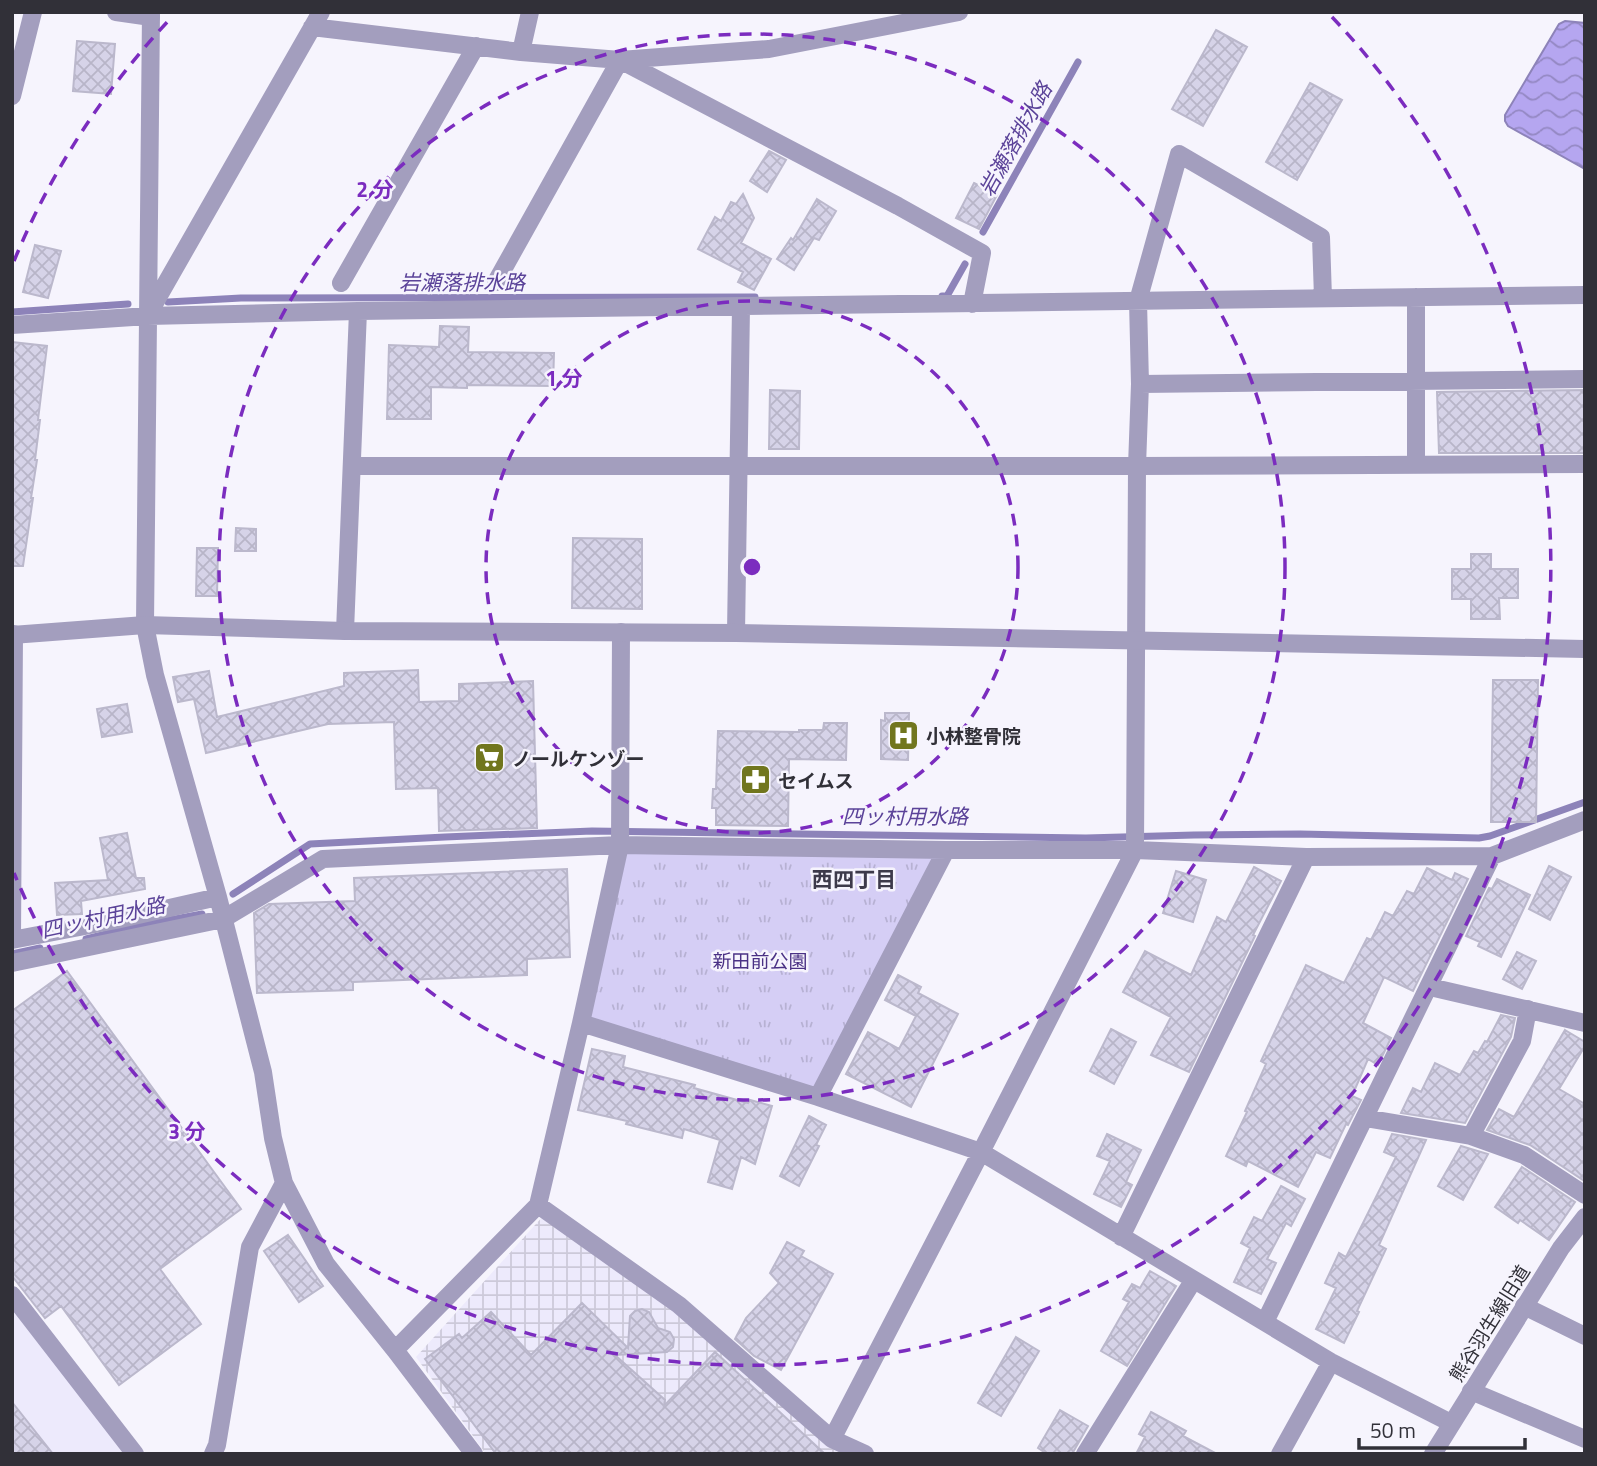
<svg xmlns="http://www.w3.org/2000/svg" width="1597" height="1466" viewBox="0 0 1597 1466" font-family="'Titillium Web','Noto Sans JP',sans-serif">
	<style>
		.built { fill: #edeafc }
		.industrial { fill: url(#industrial-grid) }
		.grass { fill: url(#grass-tufts) }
		.water { fill: url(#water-waves); stroke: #8d83b9; stroke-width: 2 }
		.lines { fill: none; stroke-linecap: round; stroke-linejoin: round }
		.stream { stroke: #8d83b9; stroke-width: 7 }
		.building { fill: url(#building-cross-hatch); stroke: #bbb8cc; stroke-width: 2 }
		.minor { stroke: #a39ebe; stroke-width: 18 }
		.tertiary { stroke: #a39ebe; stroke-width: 18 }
		.ring { fill: none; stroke: #7b2cbf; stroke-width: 3.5; stroke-dasharray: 12 9 }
		.labels { text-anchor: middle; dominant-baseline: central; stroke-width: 5; stroke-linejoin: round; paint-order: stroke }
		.poi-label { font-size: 19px; font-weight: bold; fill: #313038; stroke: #f6f4fd; text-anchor: start }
		.park-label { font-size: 19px; fill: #4a3185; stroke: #f6f4fd }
		.street-label { font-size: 19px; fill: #313038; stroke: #f6f4fd }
		.water-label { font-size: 21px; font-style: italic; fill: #5b4399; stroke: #f6f4fd }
		.neighbourhood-label { font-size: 21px; font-weight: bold; fill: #3d3a4b; stroke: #f6f4fd }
		.centre { fill: #7b2cbf; stroke: #f6f4fd; stroke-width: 3.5 }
		.ring-label { font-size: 21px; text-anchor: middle; font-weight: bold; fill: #7b2cbf; stroke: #f6f4fd; stroke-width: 5; stroke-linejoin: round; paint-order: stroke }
	</style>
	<defs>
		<pattern id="industrial-grid" width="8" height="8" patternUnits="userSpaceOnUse" patternTransform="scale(1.75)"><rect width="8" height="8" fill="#edeafc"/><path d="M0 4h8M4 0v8" fill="none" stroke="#ccc9d9"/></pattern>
		<pattern id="grass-tufts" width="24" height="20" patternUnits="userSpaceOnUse" patternTransform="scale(1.75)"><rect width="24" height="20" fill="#d5cef5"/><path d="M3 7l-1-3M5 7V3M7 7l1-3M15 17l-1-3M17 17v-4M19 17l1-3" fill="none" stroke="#b7b1d3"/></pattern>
		<pattern id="water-waves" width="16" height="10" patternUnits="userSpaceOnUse" patternTransform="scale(1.75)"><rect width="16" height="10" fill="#b5a6f0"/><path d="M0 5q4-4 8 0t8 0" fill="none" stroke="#9488c3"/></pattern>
		<pattern id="building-cross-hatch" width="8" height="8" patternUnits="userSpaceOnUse" patternTransform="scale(1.75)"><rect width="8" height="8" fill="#d6d3e8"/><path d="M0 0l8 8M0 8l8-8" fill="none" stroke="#b8b5c8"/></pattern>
	</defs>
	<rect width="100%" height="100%" fill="#f6f4fd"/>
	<path class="built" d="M12,1304L128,1454H12Z"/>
	<path class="industrial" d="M544,1215L676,1308L852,1454H486L416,1357Z"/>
	<path class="grass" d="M620,845L946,850L818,1097L581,1023Z"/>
	<path class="water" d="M1565,21L1585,23V169L1508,126L1505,121V115L1559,24Z"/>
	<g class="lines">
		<path class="stream" d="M983,232L1078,62
			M942,296H947L965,264
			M168,302L241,298L755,297
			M12,312L128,304
			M233,894L310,844L445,837L592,831L1086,838L1194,835L1300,834L1479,838L1490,836L1585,802
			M86,939L143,925L202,914
			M12,954L40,948"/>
	</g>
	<path class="building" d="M1216,30L1247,47L1203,126L1172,109Z
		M77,41L115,44L111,94L73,91Z
		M1310,83L1342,100L1297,180L1266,162Z
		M769,151L786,160L767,192L750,181Z
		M974,183L997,195L979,229L956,218Z
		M743,194L754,218L741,243L771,259L754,290L738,282L743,272L698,249L715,217L721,221L731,202L736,204Z
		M817,199L836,211L819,240L814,238L794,270L777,259L791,238L793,240Z
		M35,245L61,251L48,298L23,292Z
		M440,326L469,327L468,352L554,353L553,386L467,385V388L431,387V419H387L389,345L439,347Z
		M12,342L47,346L38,420H40L35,460H37L31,498H33L23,566H12Z
		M770,390L800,391L799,449H769Z
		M1585,390V453H1439L1437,392Z
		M236,528L256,529V551H235Z
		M573,538L642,539V609L572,608Z
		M197,548H218L217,596H196Z
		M1471,554H1491V569H1518V598H1499L1500,619H1471V599H1452V569H1471Z
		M418,670L419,702L459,701V684L533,681L537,828L439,831L438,788L396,789L394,722L328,724L206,753L194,699L178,702L173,677L209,671L217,717L344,686V673Z
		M1493,680H1538L1536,822H1491Z
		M127,704L132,732L102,737L97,709Z
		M885,713H909L908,760L881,759V720L885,721Z
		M824,723H847L846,760L789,759L788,826L716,825V808H712L713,789H716L718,731L799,732V730H823Z
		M127,833L136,878H144L145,889L81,901L82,914L57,915L55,883L108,880L100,838Z
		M1549,866L1571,877L1550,920L1529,909Z
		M1254,867L1281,881L1253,935L1255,936L1189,1072L1151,1055L1171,1017L1123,992L1145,951L1191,975L1217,917L1226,922Z
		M1427,868L1452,880L1455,873L1468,879L1413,991L1384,977L1363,1023L1391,1038L1378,1065L1368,1059L1352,1096L1361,1100L1348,1125L1346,1124L1330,1158L1316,1152L1298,1187L1248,1161L1246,1166L1226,1156L1247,1112L1245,1111L1266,1064L1261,1061L1306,965L1344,983L1367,938L1371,940L1385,912L1393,916L1407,891L1414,894Z
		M567,869L570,957L527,959V975L353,982V990L257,993L254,913L269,904L355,901L354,878Z
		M1176,871L1206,880L1193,922L1163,913Z
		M1497,879L1530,895L1501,957L1478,946L1480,942L1466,936L1489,888L1492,889Z
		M1517,952L1536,961L1522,989L1503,979Z
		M67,971L241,1209L160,1269L201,1324L119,1385L61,1306L45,1318L12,1276V1011Z
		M898,975L921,987L918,993L958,1014L911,1107L846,1074L868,1032L899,1049L916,1016L885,1000Z
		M1501,1015L1515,1018L1511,1037L1465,1123L1401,1113L1413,1088L1421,1092L1435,1063L1460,1075L1474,1051L1478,1053L1485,1041L1487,1042Z
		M1111,1029L1136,1042L1114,1084L1090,1071Z
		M1565,1030L1585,1042V1046L1559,1089L1585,1104V1177L1583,1180L1530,1145L1487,1130L1499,1109L1514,1117Z
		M592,1049L625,1056L623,1067L695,1085L694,1088L748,1103L750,1100L772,1106L755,1164L741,1157L732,1189L708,1182L720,1140L684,1129L682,1138L626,1124L627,1121L578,1110Z
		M809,1116L826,1125L816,1145L819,1146L799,1186L780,1176Z
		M1107,1134L1141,1150L1126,1182L1132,1185L1121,1207L1094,1194L1110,1161L1097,1156Z
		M1392,1134L1426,1140L1379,1245L1386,1249L1357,1311L1359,1312L1344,1343L1316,1329L1336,1288L1325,1283L1339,1253L1346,1257L1396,1157L1384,1152Z
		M1461,1146L1488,1154L1463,1200L1438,1186Z
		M1522,1167L1575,1202L1549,1240L1520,1220L1518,1223L1495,1207Z
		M1281,1186L1305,1199L1291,1226L1286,1223L1267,1259L1276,1263L1261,1294L1234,1282L1250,1248L1241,1243L1254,1217L1262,1221Z
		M288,1235L323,1286L299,1302L264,1251Z
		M787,1242L804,1251L801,1256L833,1274L781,1370L754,1356L735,1339L746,1318L779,1283L770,1273Z
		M1150,1271L1176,1286L1127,1366L1101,1351L1129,1302L1123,1299L1132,1284L1140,1288Z
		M582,1303L628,1348L630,1316L635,1311L642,1309L649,1312L658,1328L670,1332L674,1339L673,1347L667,1352L615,1355L665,1400L664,1406L715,1352L825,1454H496L425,1359L459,1334L462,1338L491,1312L531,1355Z
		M1016,1337L1039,1351L1001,1416L978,1403Z
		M12,1402L53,1454H12Z
		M1060,1410L1088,1426L1072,1454H1047L1038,1448Z
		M1151,1412L1186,1431L1183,1436L1217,1454H1136L1145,1437L1139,1434Z"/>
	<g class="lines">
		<path class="minor" d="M151,12L145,625L155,675L218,897L263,1072L273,1138L284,1183L326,1264L395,1350L474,1454
			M312,27L521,52L620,60L769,49L959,12
			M521,52L530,12
			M620,60L898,206L982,253L972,304
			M496,282L620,60
			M341,283L476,46
			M149,313L321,12
			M12,325L148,316L358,311L1585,295
			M1140,384L1585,379
			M1416,464V297
			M352,466H1137L1585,464
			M345,631L358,311
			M736,633L741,307
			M12,937L14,634
			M12,940L116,920L218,897
			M12,963L223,919L323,859L620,845L946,850H1135L1306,857L1492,856L1585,820
			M1430,987L1585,1023
			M581,1023L818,1097L981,1152L1331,1362L1451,1423
			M818,1097L946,850
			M1365,1118L1471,1136L1524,1155L1585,1195
			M1471,1136L1522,1041L1528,1009
			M538,1205L679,1305L832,1439L865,1454
			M1121,1237L1306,857
			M12,1295L135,1454
			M1524,1306L1585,1336
			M1265,1322L1492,856
			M395,1350L538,1205L581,1023L620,845L621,632
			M1471,1391L1585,1439
			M832,1439L981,1152L1135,850L1137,466L1140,384L1138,301L1179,154L1321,237L1323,298
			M213,1454L217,1445L250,1247L284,1183
			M1085,1454L1193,1281
			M1280,1454L1331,1362"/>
		<path class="tertiary" d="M116,12L151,17
			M12,96L33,12
			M12,635L145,625L345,631L736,633L1585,649
			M1433,1454L1561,1248L1585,1217"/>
	</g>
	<g class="ring">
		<circle cx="752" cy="567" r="266"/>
		<circle cx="752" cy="567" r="533"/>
		<path d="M14 261A799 799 0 0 1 172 17M1332 17A799 799 0 1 1 14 873"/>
	</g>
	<defs>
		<symbol id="hospital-square" viewBox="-11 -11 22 22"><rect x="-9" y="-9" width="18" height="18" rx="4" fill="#71761e" stroke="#f6f4fd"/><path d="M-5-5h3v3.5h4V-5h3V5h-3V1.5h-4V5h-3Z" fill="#fff"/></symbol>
		<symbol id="supermarket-square" viewBox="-11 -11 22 22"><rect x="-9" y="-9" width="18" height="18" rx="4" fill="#71761e" stroke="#f6f4fd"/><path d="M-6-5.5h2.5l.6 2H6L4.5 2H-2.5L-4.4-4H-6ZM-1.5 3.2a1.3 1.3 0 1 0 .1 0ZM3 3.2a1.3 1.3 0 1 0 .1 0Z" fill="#fff"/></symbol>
		<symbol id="pharmacy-square" viewBox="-11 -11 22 22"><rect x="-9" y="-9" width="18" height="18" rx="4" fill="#71761e" stroke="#f6f4fd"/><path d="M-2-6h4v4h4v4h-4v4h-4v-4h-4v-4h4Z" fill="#fff"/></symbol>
	</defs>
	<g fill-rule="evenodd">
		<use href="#hospital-square" x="886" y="718" width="35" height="35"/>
		<use href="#supermarket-square" x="472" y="740" width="35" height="35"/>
		<use href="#pharmacy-square" x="738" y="762" width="35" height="35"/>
	</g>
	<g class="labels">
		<g class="poi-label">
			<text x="926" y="735">小林整骨院</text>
			<text x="512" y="758">ノールケンゾー</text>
			<text x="778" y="780">セイムス</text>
		</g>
		<g class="park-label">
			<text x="760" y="960">新田前公園</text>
		</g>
		<g class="street-label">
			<text transform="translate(1489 1323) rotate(-58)">熊谷羽生線旧道</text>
		</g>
		<g class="water-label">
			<text transform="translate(1015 139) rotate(-61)">岩瀬落排水路</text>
			<text x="462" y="282">岩瀬落排水路</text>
			<text x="905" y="816">四ッ村用水路</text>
			<text transform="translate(103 917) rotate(-12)">四ッ村用水路</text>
		</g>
		<g class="neighbourhood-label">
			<text x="854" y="879">西四丁目</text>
		</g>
	</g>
	<circle cx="752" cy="567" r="10" class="centre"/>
	<g class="ring-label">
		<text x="375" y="197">2 分</text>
		<text x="564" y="386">1 分</text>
		<text x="187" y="1139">3 分</text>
	</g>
	<rect width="1597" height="1466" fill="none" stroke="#313038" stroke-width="28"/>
	<path d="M1359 1438v10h166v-10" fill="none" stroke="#313038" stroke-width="3.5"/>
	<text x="1370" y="1438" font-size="21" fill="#313038" stroke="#f6f4fd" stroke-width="5" paint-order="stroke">50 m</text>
</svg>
